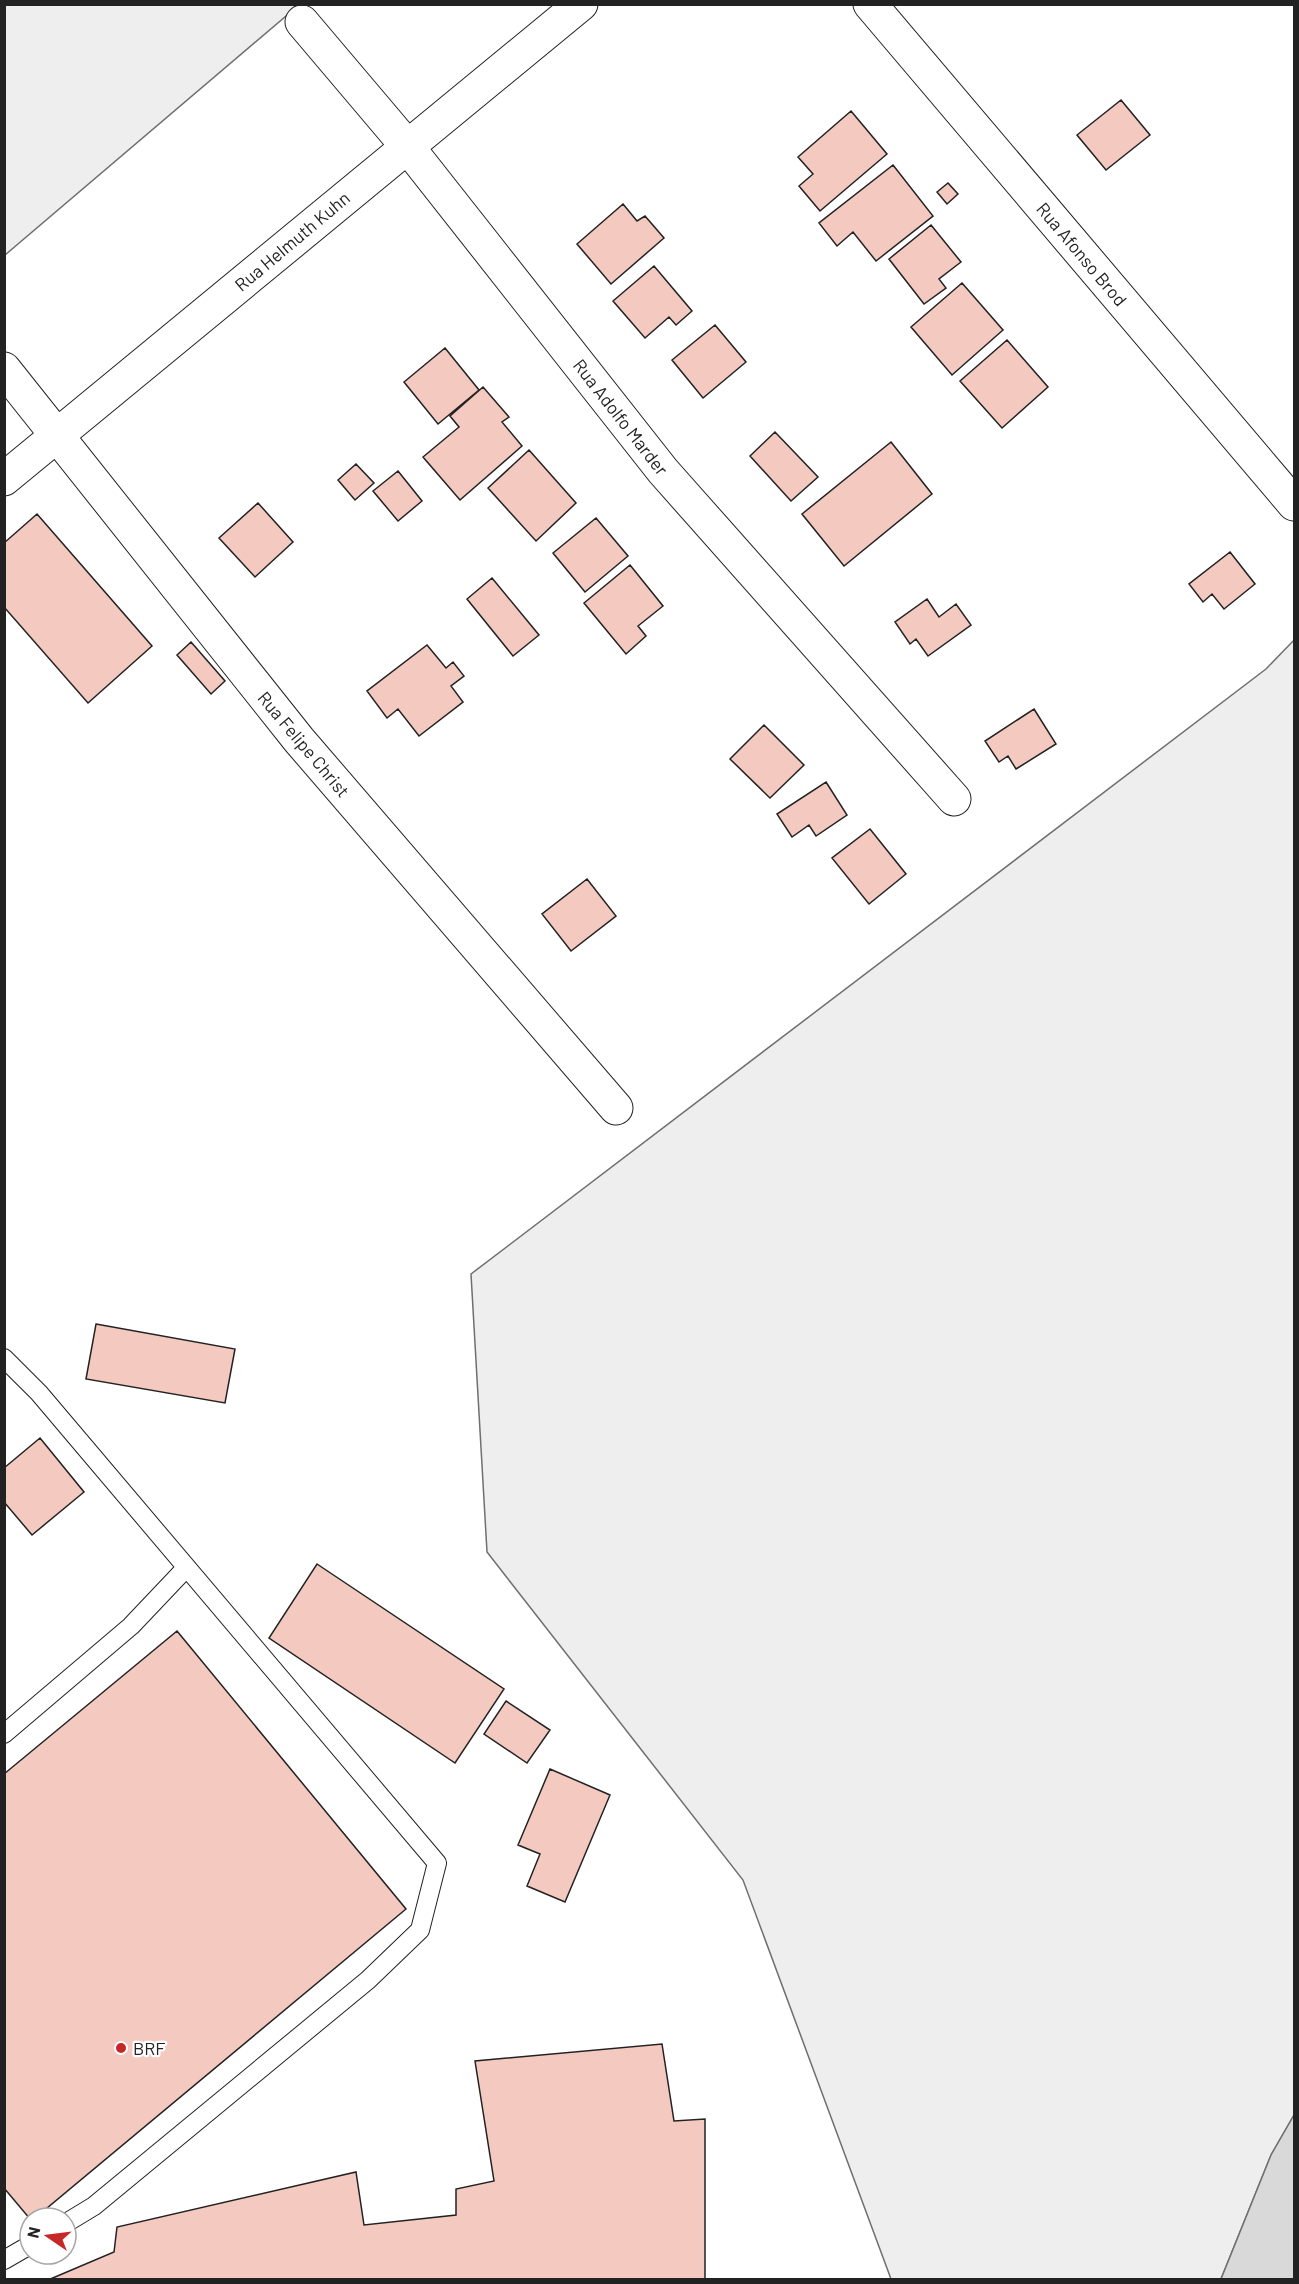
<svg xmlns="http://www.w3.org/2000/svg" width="1299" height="2284" viewBox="0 0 1299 2284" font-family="Barlow,sans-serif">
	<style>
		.green { fill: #eee; stroke: #6f6f6f; stroke-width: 1.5 }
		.water { fill: #d9d9d9; stroke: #6f6f6f; stroke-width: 1.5 }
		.building { fill: #f3c9c0; stroke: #222; stroke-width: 1.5 }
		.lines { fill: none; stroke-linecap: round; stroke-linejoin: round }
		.service-casing { stroke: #222; stroke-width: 20 }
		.minor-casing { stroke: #222; stroke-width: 35 }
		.service { stroke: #fff; stroke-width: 18 }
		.minor { stroke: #fff; stroke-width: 33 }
		.poi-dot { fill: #c62828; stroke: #fff; stroke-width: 2 }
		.labels { text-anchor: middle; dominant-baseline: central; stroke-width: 4.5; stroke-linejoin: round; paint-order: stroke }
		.street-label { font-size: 18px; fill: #222; stroke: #fff }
		.poi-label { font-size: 18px; fill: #222; stroke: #fff; text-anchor: start }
	</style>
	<rect width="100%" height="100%" fill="#fff"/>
	<path class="green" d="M5,5H299L5,255Z
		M1294,640V2115L1271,2155L1221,2279H891L743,1880L487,1552L471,1274L1266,669Z"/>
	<path class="water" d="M1294,2115V2279H1221L1271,2155Z"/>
	<path class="building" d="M1121,100L1150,135L1106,170L1077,135Z
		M851,111L887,154L820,211L799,186L813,174L798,157Z
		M893,165L933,216L876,261L853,232L837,246L819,223Z
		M948,183L958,194L947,204L937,192Z
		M623,204L637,221L645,216L664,238L611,284L577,244Z
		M931,225L961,262L939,279L946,288L924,304L889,259Z
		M654,266L692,311L676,325L669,317L645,338L613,301Z
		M962,283L1003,330L952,375L911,327Z
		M715,325L746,362L703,398L672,360Z
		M1007,340L1048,387L1002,428L960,381Z
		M445,348L479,390L438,424L404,382Z
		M483,387L509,417L502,422L522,446L460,500L423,457L459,427L450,416Z
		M775,432L818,477L791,501L750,456Z
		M891,442L932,494L844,566L802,514Z
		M529,450L576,503L536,541L488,488Z
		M356,464L374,483L355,500L338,480Z
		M398,471L422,501L398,521L373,491Z
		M258,503L293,542L255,577L219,538Z
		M37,514L152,646L88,703L4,607V543Z
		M596,518L628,556L585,592L553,553Z
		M1230,552L1255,584L1224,609L1212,594L1203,602L1189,584Z
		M630,565L663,606L638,626L646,636L626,654L584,603Z
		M492,578L539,635L513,656L467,599Z
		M927,599L939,617L956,604L971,625L928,656L916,639L910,644L895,622Z
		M191,642L225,681L211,694L177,655Z
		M427,645L446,668L453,662L464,676L451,686L463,702L419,736L398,709L387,718L367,691Z
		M1034,709L1056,744L1016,769L1008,756L999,762L985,741Z
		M764,725L804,765L770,798L730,759Z
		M826,782L847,815L816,836L809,825L792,837L777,814Z
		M870,829L906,874L869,904L832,858Z
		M587,879L616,916L571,951L542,914Z
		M96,1324L235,1349L225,1403L86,1379Z
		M40,1438L84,1492L32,1535L4,1502V1468Z
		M317,1564L504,1689L455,1763L269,1638Z
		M177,1631L406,1909L35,2218L30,2219L4,2188V1774Z
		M506,1701L550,1730L527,1763L484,1734Z
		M550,1769L610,1795L565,1902L527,1886L540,1854L518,1845Z
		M662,2044L674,2121L705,2119V2280H48L114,2252L117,2227L356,2172L364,2225L456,2215V2189L494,2181L475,2061Z"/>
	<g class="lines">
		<defs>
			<path id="service" d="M4,1358L39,1393L437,1863L420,1930L368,1980L94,2206L66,2223
				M4,1734L131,1626L186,1568
				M4,2260L30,2245"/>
			<path id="minor" d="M870,4L1294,504
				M302,22L407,146L663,471L954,799
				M4,369L299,740L616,1108
				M4,479L581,4"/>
		</defs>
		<use href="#service" class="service-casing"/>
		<use href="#minor" class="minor-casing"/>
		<use href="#service" class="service"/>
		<use href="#minor" class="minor"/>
	</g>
	<circle class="poi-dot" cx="121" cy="2048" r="6"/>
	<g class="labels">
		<g class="street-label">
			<text transform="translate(292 241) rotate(-40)">Rua Helmuth Kuhn</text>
			<text transform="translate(1082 254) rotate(50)">Rua Afonso Brod</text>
			<text transform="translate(621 417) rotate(52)">Rua Adolfo Marder</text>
			<text transform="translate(304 744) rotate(50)">Rua Felipe Christ</text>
		</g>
		<g class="poi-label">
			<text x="133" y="2048">BRF</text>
		</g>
	</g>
	<rect width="1299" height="2284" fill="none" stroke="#222222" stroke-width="12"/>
	<g transform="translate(48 2236) rotate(284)"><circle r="28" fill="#ffffff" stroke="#a7a7a7" stroke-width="1.5"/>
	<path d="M0-4.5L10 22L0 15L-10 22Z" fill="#c62828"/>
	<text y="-9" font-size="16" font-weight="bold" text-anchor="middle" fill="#222222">N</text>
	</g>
</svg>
